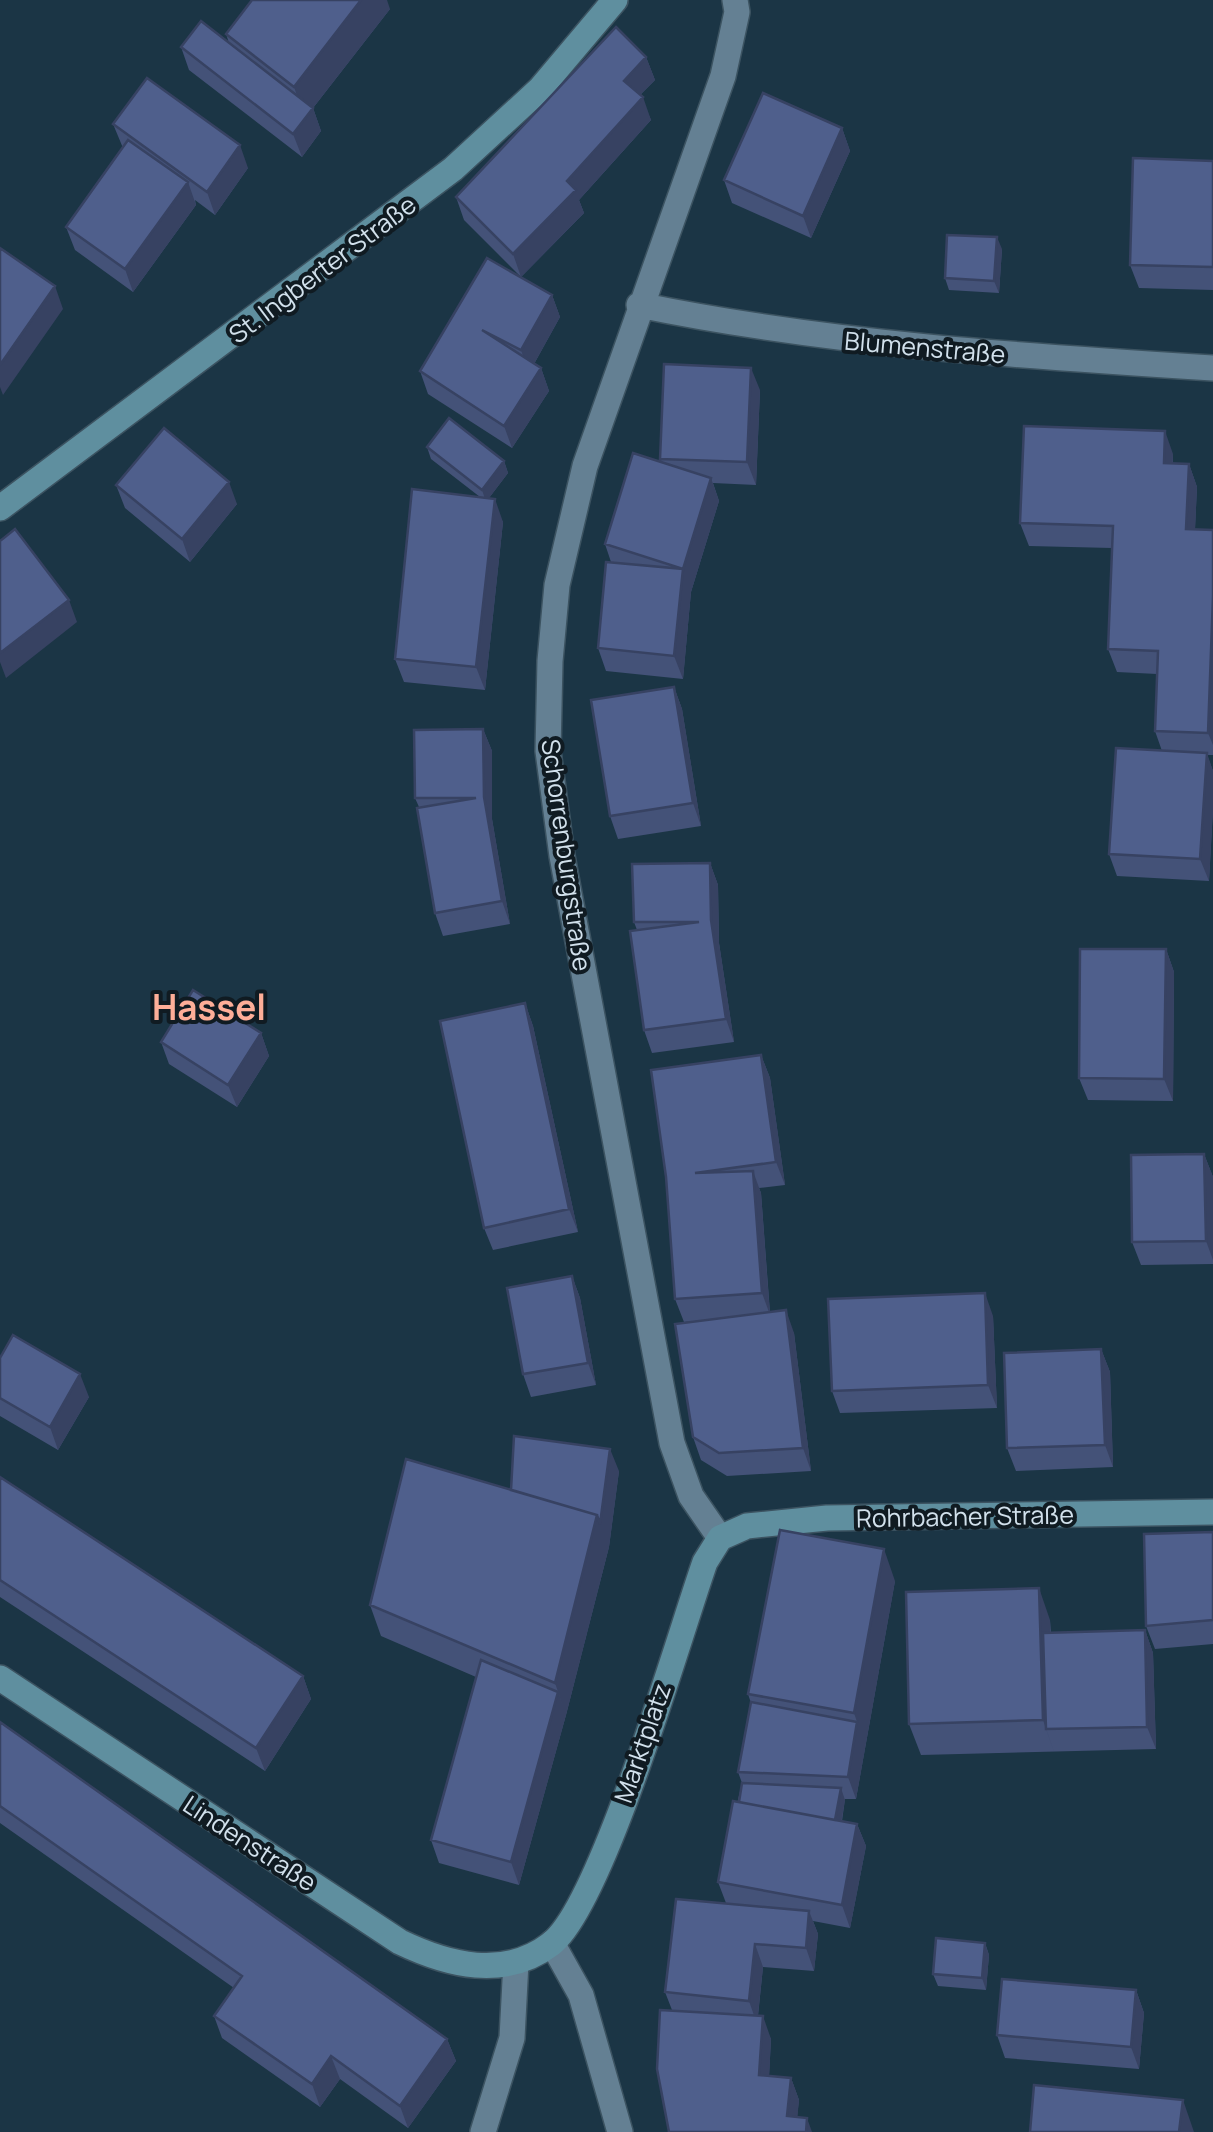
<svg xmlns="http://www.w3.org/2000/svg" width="1213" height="2132" viewBox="0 0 1213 2132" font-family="Manrope,sans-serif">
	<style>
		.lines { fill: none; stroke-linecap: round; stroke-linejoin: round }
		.street-casing { stroke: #3c5361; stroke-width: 28 }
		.secondary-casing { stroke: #3c5361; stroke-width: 28 }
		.street { stroke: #648093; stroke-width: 25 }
		.secondary { stroke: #5f8f9f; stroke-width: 25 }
		.wall { fill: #445278 }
		.shaded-wall { fill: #374262 }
		.building { fill: #4f5f8c; stroke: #374262; stroke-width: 2.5 }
		.labels { text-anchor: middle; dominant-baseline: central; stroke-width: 8; stroke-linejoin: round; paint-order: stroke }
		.street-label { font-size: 25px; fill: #d2e1ec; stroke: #101b22 }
		.district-label { font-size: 35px; font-weight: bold; fill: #feae98; stroke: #101b22 }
	</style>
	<rect width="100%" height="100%" fill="#1b3545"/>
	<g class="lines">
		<defs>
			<path id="street" d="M639,305C829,344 1020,356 1213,368
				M720,1538L691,1496L672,1443L562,856L548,751L550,661L557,585L585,466L723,76L737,12L735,0
				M552,1943L581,1995L620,2132
				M483,2132L512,2038L516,1962"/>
			<path id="secondary" d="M0,508L453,169L540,89L615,0
				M0,1678L400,1942C448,1965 504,1980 551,1944C602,1905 679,1636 705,1562L720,1538L747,1526L827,1518L1213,1512"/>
		</defs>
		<use href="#street" class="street-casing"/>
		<use href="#secondary" class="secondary-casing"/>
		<use href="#street" class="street"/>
		<use href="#secondary" class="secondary"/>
	</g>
	<path class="wall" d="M390,9L313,108L321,131L302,157L189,70L181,47L229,43L226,34Z
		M646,57L655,80L640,95L651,120L579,200L584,213L521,277L464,220L456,197Z
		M113,124L248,168L215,215L195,200L196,205L133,292L75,250L66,227L123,148Z
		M842,128L850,151L811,238L732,203L724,180Z
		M1213,161V290L1139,288L1130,265Z
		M1002,249L999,293L949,290L945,278Z
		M552,295L560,317L534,364L541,368L549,391L512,448L428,394L420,371Z
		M760,390L756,485L713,483L719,501L691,592L683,679L606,671L598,648L611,562L605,544L661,462L660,459Z
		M427,447L504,461L508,473L489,498L503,522L485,690L404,682L395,659L480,497L431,459Z
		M1173,454V463L1189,464L1197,487L1195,529L1213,530V755H1207L1213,771V809L1209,881L1117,876L1109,854L1162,751L1155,731L1157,674L1117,672L1108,649L1112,548L1029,546L1020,523Z
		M116,485L237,504L190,562L125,508Z
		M674,687L682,709L701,826L618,839L610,816Z
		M483,729L492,751V819L510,924L443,936L435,913L419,807L415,798Z
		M710,863L718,885L719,943L734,1042L652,1053L644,1030L637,930L634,922Z
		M1166,949L1174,972L1173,1101L1088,1100L1079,1078Z
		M525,1003L533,1026L578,1232L493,1250L484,1228Z
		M261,1033L269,1056L237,1107L169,1064L161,1042Z
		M761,1055L770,1078L785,1185L759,1188L761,1193L770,1312L794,1333L811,1471L727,1476L701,1460L693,1437L706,1320L684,1322L675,1299L666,1177Z
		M1204,1154L1213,1177V1264L1141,1265L1132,1242Z
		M572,1276L580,1298L596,1385L531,1397L523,1374Z
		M993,1316L997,1408L840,1413L832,1391Z
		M1101,1349L1110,1372L1113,1467L1016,1471L1007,1448Z
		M0,1358L89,1397L58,1450L0,1416Z
		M619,1471L609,1547L566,1715L519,1885L439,1863L431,1840L476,1677L381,1636L370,1605L511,1490Z
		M0,1477L303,1676L311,1699L265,1771L0,1597Z
		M1213,1532V1644L1155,1649L1146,1626Z
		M895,1581L856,1799H845L842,1821L857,1824L866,1846L850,1928L813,1921L818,1934L814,1971L763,1967L758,2016L771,2039L769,2076L791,2078L799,2100L797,2117L812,2132L672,2010L665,1992L726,1903L718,1882L742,1783L738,1772L751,1703L748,1694Z
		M1050,1620L1051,1633L1145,1630L1153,1653L1156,1749L921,1755L909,1724Z
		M0,1722L447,2039L456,2061L408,2128L340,2079L320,2107L222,2038L214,2016L234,1988L0,1823Z
		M985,1943L989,1955L986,1990L938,1986L933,1974Z
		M1136,1990L1144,2013L1139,2069L1005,2058L997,2035Z"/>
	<path class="shaded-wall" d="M361,0H387L390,9L313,108L321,131L302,157L293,134L305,118L294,87Z
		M646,57L655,80L632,103L624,81Z
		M643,97L651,120L579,200L584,213L521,277L513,254L567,181Z
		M842,128L850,151L811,238L803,216Z
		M240,145L248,168L215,215L207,192Z
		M188,182L196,205L133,292L125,269Z
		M997,237L1002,249L999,293L994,281Z
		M55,286L63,309L3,395L0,387V365Z
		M552,295L560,317L529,373L521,350Z
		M541,368L549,391L512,448L504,426Z
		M751,368L760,390L756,485L747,462Z
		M1165,431L1173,454L1172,486L1164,463Z
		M504,461L508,473L486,502L482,490Z
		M1189,464L1197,487L1194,551L1186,529Z
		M711,478L719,501L691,592L683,679L674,656L683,569Z
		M229,482L237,504L190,562L182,539Z
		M495,499L503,522L485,690L476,667Z
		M1213,596V745L1208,733Z
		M69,600L77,622L6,678L0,662V653Z
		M674,687L682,709L701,826L693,803Z
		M483,729L492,751V819L510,924L502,901L484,797Z
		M1207,753L1213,771V809L1209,881L1200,859Z
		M710,863L718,885L719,943L734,1042L726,1019L711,920Z
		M1166,949L1174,972L1173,1101L1164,1079Z
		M525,1003L533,1026L578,1232L569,1209Z
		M261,1033L269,1056L237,1107L228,1085Z
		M761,1055L770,1078L785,1185L776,1162Z
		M1204,1154L1213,1177V1260L1206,1241Z
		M753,1171L761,1193L770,1315L762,1293Z
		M572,1276L580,1298L596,1385L588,1363Z
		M985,1293L993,1316L997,1408L988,1385Z
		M786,1310L794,1333L811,1471L803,1448Z
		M1101,1349L1110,1372L1113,1467L1105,1445Z
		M80,1374L89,1397L58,1450L50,1427Z
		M610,1449L619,1471L609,1547L566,1715L555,1683Z
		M884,1549L895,1581L856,1799L848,1777L857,1722L854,1713Z
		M1039,1588L1050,1620L1053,1729H1046L1054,1752L1043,1720Z
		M1145,1630L1153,1653L1156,1749L1147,1727Z
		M303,1676L311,1699L265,1771L256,1748Z
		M558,1692L566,1715L519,1885L511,1862Z
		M841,1788L845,1800L838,1842L833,1830Z
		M857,1824L866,1846L850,1928L842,1905Z
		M809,1911L818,1934L814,1971L806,1948Z
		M985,1943L989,1955L986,1990L982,1978Z
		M755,1944L763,1967L757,2024L749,2001Z
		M1136,1990L1144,2013L1139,2069L1131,2047Z
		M763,2016L771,2039L768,2098L759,2075Z
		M447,2039L456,2061L408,2128L400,2106Z
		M331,2056L340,2079L320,2107L312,2084Z
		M791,2078L799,2100L796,2132L787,2116Z
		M1183,2100L1194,2132H1179Z
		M807,2118L812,2132H806Z"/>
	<path class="building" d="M252,0H361L294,87L226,34Z
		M201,21L313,108L293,134L181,47Z
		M616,27L646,57L624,81L643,97L567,181L576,190L513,254L456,197Z
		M147,78L240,145L207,192L113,124Z
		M763,93L842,128L803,216L724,180Z
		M128,140L188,182L125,269L66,227Z
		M1133,158L1213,161V267L1130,265Z
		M947,235L997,237L994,281L945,278Z
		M0,248L55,286L0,365Z
		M487,258L552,295L521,350L482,330L541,368L504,426L420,371Z
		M664,364L751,368L747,462L660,459Z
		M449,418L504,461L482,490L427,447Z
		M1024,426L1165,431L1164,463L1189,464L1186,529L1213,530V596L1208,733L1155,731L1158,651L1108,649L1113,526L1020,523Z
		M164,428L229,482L182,539L116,485Z
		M633,453L711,478L683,569L605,544Z
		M412,489L495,499L476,667L395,659Z
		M15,529L69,600L0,653V541Z
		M606,562L683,569L674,656L598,648Z
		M674,687L693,803L610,816L591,700Z
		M483,729L484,797L502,901L435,913L417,808L476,798H415L414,730Z
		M1116,748L1207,753L1200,859L1109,854Z
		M710,863L711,920L726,1019L644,1030L630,931L699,922H634L632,864Z
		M1080,949H1166L1164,1079L1079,1078Z
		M193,990L261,1033L228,1085L161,1042Z
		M525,1003L569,1209L484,1228L440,1021Z
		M761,1055L776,1162L695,1173L753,1171L762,1293L675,1299L666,1177L651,1070Z
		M1204,1154L1206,1241L1132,1242L1131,1155Z
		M572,1276L588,1363L523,1374L507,1288Z
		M985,1293L988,1385L832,1391L828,1299Z
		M786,1310L803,1448L719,1453L693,1437L675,1324Z
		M13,1335L80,1374L50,1427L0,1398V1358Z
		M1101,1349L1105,1445L1007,1448L1004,1353Z
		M514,1436L610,1449L600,1524L597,1515L511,1490Z
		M406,1459L597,1515L555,1683L370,1605Z
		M0,1477L303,1676L256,1748L0,1580Z
		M780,1530L884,1549L854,1713L748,1694Z
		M1213,1532V1620L1146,1626L1144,1534Z
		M1039,1588L1043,1720L909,1724L906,1592Z
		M1145,1630L1147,1727L1046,1729L1043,1633Z
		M481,1660L558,1692L511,1862L431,1840Z
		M751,1702L857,1722L848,1777L738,1772Z
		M0,1722L447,2039L400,2106L331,2056L312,2084L214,2016L242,1976L0,1806Z
		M742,1783L841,1788L835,1820L739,1802Z
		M733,1801L857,1824L842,1905L718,1882Z
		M676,1899L809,1911L806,1948L755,1944L749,2001L665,1992Z
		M936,1938L985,1943L982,1978L933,1974Z
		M1002,1979L1136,1990L1131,2047L997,2035Z
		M660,2010L763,2016L759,2075L791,2078L787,2116L807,2118L806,2132H669L657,2069Z
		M1034,2085L1183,2100L1179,2132H1030Z"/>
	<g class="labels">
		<g class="street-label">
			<text transform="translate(322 269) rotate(-37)">St. Ingberter Straße</text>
			<text transform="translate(925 347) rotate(5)">Blumenstraße</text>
			<text transform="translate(567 855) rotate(82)">Schorrenburgstraße</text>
			<text transform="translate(965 1516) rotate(-1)">Rohrbacher Straße</text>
			<text transform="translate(642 1743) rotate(-71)">Marktplatz</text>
			<text transform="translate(250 1843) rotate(33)">Lindenstraße</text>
		</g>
		<g class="district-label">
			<text x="209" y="1007">Hassel</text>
		</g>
	</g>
</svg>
